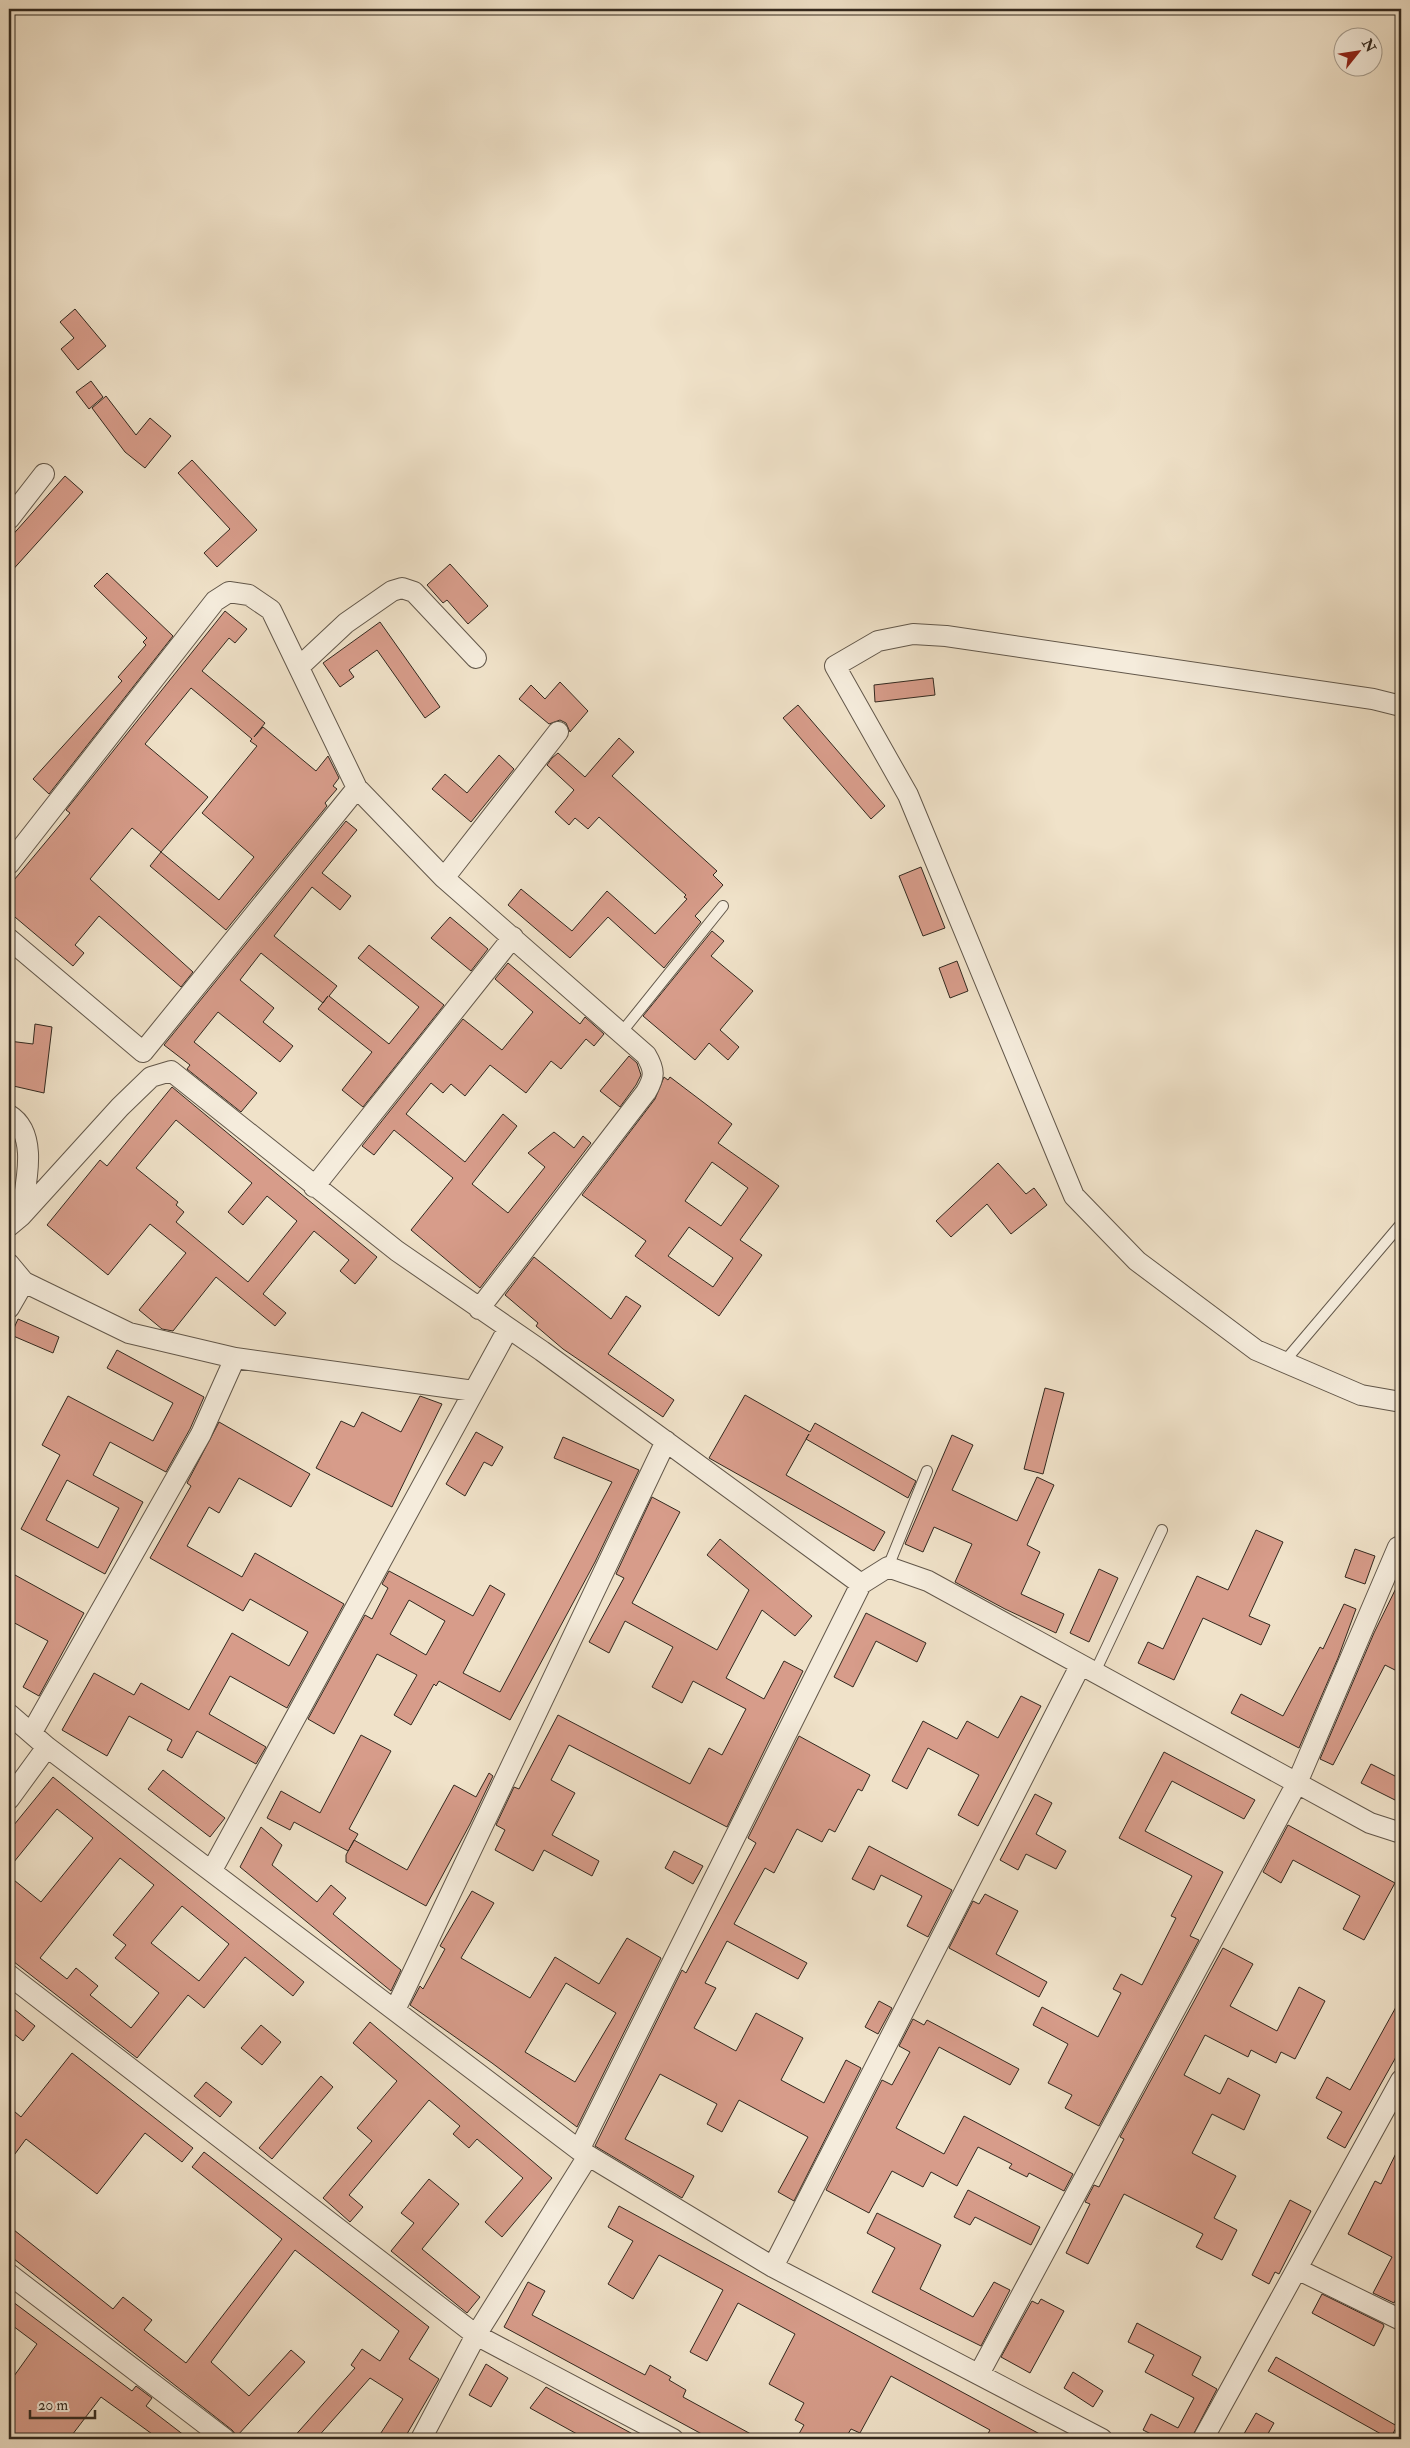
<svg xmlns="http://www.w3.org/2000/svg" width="1410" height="2448" viewBox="0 0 1410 2448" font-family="'IM FELL Double Pica',serif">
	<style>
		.building { fill: #d79c8a; stroke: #33291f; fill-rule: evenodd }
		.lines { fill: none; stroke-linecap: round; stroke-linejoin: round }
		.service-casing { stroke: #62574a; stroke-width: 12 }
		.minor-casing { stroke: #62574a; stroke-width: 22 }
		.service { stroke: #f5ecdc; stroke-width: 10 }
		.minor { stroke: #f5ecdc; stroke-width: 20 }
	</style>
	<rect width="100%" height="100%" fill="#f0e2c9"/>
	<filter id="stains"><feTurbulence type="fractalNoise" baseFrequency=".004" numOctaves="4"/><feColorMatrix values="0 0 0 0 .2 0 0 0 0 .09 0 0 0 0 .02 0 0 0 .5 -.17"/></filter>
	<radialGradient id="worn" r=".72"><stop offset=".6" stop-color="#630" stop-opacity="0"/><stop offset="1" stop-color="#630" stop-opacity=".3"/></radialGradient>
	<path class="building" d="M75,309L106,346L78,370L61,349L74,338L60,322Z
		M91,381L103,397L89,409L76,392Z
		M106,396L136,435L150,418L171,436L145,468L125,452L92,408Z
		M192,460L257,530L217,567L204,553L230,529L178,473Z
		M65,476L83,492L9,574V539Z
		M450,564L488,606L468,624L447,600L443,603L427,585Z
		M107,573L173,636L49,794L33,779L122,681L118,677L146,645L143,642L147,638L94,586Z
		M225,611L247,629L235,643L229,638L202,671L265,723L254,737L263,727L316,771L328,756L339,778L333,786L337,789L325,803L327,806L226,930L150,866L161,852L132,828L90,879L193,972L181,987L99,916L75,945L84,953L73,966L9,912V886L70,813L66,810ZM191,688L252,739L250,741L257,746L202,813L254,857L219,900L161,852L208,797L145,744Z
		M380,622L440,707L425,718L377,650L349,670L354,677L340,687L323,663Z
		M933,678L935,695L875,702L874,685Z
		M560,682L588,711L570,732L566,723L560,720L549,724L519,699L531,685L545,699Z
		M798,705L885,806L871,819L783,718Z
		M619,738L634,752L612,776L717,871L713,875L723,885L695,916L701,922L664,968L608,917L570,958L508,905L521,889L572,931L607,891L655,934L687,899L684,897L686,895L599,817L588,829L575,818L569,825L555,812L574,790L547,765L552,758L558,753L585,777Z
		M499,755L514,769L471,822L432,789L445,774L467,793Z
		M346,821L357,830L322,873L351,896L340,910L312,887L274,936L337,986L329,996L389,1044L419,1007L358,958L369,945L444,1005L363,1107L342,1090L372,1052L318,1009L328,996L323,1003L261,953L240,980L274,1008L263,1022L293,1046L280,1062L218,1012L194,1042L257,1093L241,1112L187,1069L190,1065L164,1045Z
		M921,867L945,928L923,936L899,876Z
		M450,917L488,949L471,971L431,938Z
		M712,931L724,941L711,956L753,991L720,1030L739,1047L728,1060L709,1043L695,1060L643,1016Z
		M957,961L968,991L950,998L939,968Z
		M508,963L580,1024L585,1017L604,1034L594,1046L586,1039L561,1069L551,1061L526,1093L490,1065L465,1096L451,1084L443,1093L431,1083L406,1114L465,1162L503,1114L517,1126L472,1184L508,1213L545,1167L528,1153L554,1132L574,1148L583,1136L591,1143L480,1288L411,1230L453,1178L394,1130L374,1155L362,1146L463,1019L502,1050L533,1012L495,979Z
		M35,1024L52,1027L44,1093L9,1085V1041L33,1044Z
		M629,1056L637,1063L641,1075L636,1085L620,1107L600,1091Z
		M664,1077L668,1080L670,1077L732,1124L718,1143L779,1186L740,1240L762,1255L719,1316L635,1256L646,1241L582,1195L655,1099ZM712,1162L748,1188L721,1226L685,1201ZM689,1227L733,1258L713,1287L668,1256Z
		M172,1087L377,1257L355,1284L340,1271L349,1260L314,1231L263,1294L286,1313L275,1326L216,1277L173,1331L162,1329L139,1310L186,1253L150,1224L108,1275L47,1225L100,1160L107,1166ZM176,1120L252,1183L228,1212L243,1225L267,1196L297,1221L248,1282L176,1222L184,1212L176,1205L178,1202L136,1168Z
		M998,1163L1026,1194L1034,1188L1047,1205L1011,1234L987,1204L951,1237L936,1221Z
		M534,1257L611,1319L626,1296L641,1306L608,1354L674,1400L663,1417L563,1349L536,1326L538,1323L505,1295Z
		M18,1319L59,1337L53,1353L11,1335Z
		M117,1350L204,1397L190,1429L166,1472L110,1442L93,1475L143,1502L105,1574L21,1529L60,1455L42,1445L68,1396L153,1441L173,1403L107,1368ZM67,1480L119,1508L98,1548L46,1520Z
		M1045,1388L1064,1393L1043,1474L1024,1469Z
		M745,1395L810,1432L815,1423L916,1481L908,1498L806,1439L809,1434L786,1475L885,1532L874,1551L709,1458Z
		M420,1396L442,1404L392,1507L316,1468L341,1421L354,1427L362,1412L401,1432Z
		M219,1422L310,1474L291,1507L239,1478L219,1513L209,1507L187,1546L242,1577L255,1553L344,1604L287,1708L230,1676L209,1714L266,1747L256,1764L197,1731L182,1758L167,1750L172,1740L129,1716L107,1756L62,1730L94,1673L134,1695L141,1683L189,1710L232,1633L289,1666L308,1632L250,1599L243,1611L150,1558L191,1486L187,1483Z
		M476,1432L503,1447L492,1466L484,1462L465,1496L446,1484Z
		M952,1435L973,1445L952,1490L1017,1521L1037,1477L1054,1485L1027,1545L1040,1552L1021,1594L1064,1614L1056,1633L1005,1609L955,1582L972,1544L934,1527L923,1552L905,1544Z
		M563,1437L639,1470L595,1562L510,1720L439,1681L436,1686L434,1684L411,1725L394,1715L417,1675L377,1654L334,1734L308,1719L365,1615L372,1619L388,1588L382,1584L389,1571L473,1616L490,1585L505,1594L463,1673L500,1692L612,1482L554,1458ZM409,1600L445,1621L426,1655L390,1634Z
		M652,1497L680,1512L632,1603L717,1650L749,1590L707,1555L720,1539L812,1616L795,1636L762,1610L726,1678L764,1699L784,1661L803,1671L727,1827L569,1745L551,1780L575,1793L552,1835L599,1861L592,1876L544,1850L533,1871L495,1850L505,1830L496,1825L514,1787L519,1789L558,1715L690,1784L709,1748L722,1755L746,1709L693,1681L682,1703L652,1687L673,1647L625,1621L609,1653L589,1642L624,1578L616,1574Z
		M1256,1530L1283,1542L1249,1616L1270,1625L1261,1645L1203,1618L1174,1680L1138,1663L1148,1642L1163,1649L1197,1576L1228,1590Z
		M1355,1549L1375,1556L1365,1584L1345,1577Z
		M1099,1569L1118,1578L1089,1642L1070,1633Z
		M15,1575L84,1613L39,1696L23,1687L48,1641L9,1620V1586Z
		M1401,1578V1673L1385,1665L1333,1765L1320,1759L1374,1633Z
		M1344,1604L1356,1609L1338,1658L1299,1748L1231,1713L1241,1694L1283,1716L1320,1647L1323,1649Z
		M866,1613L926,1643L917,1662L876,1641L853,1687L834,1677Z
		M1021,1696L1041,1706L978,1826L958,1815L979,1775L928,1748L907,1789L892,1781L923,1721L957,1739L967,1721L998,1738Z
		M361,1735L391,1751L349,1829L358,1834L348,1851L294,1822L290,1830L267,1818L281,1791L320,1813Z
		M799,1736L870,1775L862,1791L858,1789L835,1832L829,1829L822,1842L797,1829L774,1873L765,1868L734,1924L807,1963L798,1979L727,1941L705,1983L716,1988L694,2028L736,2051L756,2013L803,2038L781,2080L824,2103L846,2060L861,2068L794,2201L778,2192L808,2137L739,2100L722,2132L707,2124L717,2104L660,2074L625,2139L694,2176L682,2198L595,2146L682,1970L686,1973L756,1843L748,1838Z
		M1164,1752L1255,1800L1244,1819L1172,1781L1145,1831L1223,1872L1190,1936L1199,1940L1099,2126L1065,2108L1072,2095L1048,2083L1068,2044L1033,2025L1042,2007L1098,2037L1121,1993L1113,1989L1121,1974L1142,1985L1176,1918L1171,1916L1192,1876L1119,1838Z
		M1371,1764L1401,1779V1803L1361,1783Z
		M163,1770L225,1818L210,1837L148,1789Z
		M489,1773L493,1776L470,1824L426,1906L346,1862V1855L354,1840L407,1870L454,1785L476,1797Z
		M53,1777L304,1982L293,1996L245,1957L204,2008L188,1995L137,2058L9,1958V1876L41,1902L93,1838L57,1809L9,1868V1831ZM120,1858L154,1885L113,1935L126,1945L115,1958L159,1993L131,2028L90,1995L98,1986L76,1968L67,1979L40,1958ZM182,1906L229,1944L199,1981L151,1943Z
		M1035,1794L1052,1803L1036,1834L1066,1851L1056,1869L1026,1854L1018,1870L1000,1860Z
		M1288,1825L1395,1883L1364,1940L1343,1929L1360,1896L1293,1860L1281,1883L1263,1872Z
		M261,1827L282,1845L272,1865L317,1902L331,1885L346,1898L333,1914L401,1970L391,1991L240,1867Z
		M869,1846L952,1890L928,1937L907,1926L922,1896L881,1875L874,1890L852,1879Z
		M674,1851L703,1866L693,1884L665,1868Z
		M472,1891L494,1903L461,1958L530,1998L555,1957L599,1984L627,1938L661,1958L577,2127L492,2063L410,2005L420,1986L423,1989L445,1949L440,1946ZM566,1983L616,2013L575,2082L525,2052Z
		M985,1894L1018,1911L996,1954L1047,1982L1039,1997L949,1948L973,1901L979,1904Z
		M1223,1948L1253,1964L1230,2006L1277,2031L1299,1987L1325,2001L1295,2059L1281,2052L1276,2063L1251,2050L1248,2057L1205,2035L1184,2075L1220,2094L1228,2078L1260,2095L1244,2130L1212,2114L1192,2153L1236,2176L1214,2218L1237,2230L1222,2260L1196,2247L1203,2234L1124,2194L1088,2264L1066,2253L1090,2204L1085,2202L1094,2185L1099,2187L1124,2139L1120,2137Z
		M1401,1998V2048L1345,2148L1327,2138L1342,2112L1316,2098L1327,2077L1350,2090Z
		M879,2001L892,2008L878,2034L865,2027Z
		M9,2005L35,2026L23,2041L9,2030Z
		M913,2019L924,2025L927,2020L1019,2069L1010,2085L939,2047L896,2128L944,2154L964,2116L1073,2174L1064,2191L1029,2173L1027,2177L1009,2168L1012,2164L978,2147L957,2186L931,2172L923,2187L892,2171L869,2213L826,2190L882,2080L892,2085L910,2052L899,2046Z
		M370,2022L552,2178L502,2237L485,2222L523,2178L477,2139L469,2148L453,2134L460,2126L429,2100L349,2195L363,2207L350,2222L323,2198L372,2141L357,2128L397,2081L353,2043Z
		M261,2025L281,2042L262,2065L241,2048Z
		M72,2053L193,2148L182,2162L145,2133L97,2194L26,2139L9,2162V2107L21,2117Z
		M321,2076L333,2087L272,2159L259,2148Z
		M206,2082L232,2102L220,2117L194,2096Z
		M1401,2143V2289L1394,2303L1373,2293L1392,2257L1348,2234L1375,2181L1381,2184Z
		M204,2152L429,2327L409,2359L439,2379L404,2439H377L403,2399L370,2378L316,2439H292L355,2368L351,2365L362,2349L380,2361L399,2331L295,2250L211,2362L249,2396L291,2350L305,2362L237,2436L232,2430L9,2255V2226L113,2309L123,2297L152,2320L144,2330L186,2363L282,2239L192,2167Z
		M429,2179L459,2204L422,2249L480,2297L467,2313L391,2251L414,2223L401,2213Z
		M968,2190L1040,2227L1031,2245L975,2217L970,2225L954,2217Z
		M1290,2200L1311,2211L1279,2274L1275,2272L1269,2284L1252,2275Z
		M619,2206L810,2310L1049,2439H985L990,2430L891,2376L860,2433L851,2429L845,2439H796L804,2425L795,2420L804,2403L769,2384L795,2334L738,2303L707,2361L690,2352L723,2290L659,2255L633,2299L608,2284L633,2241L608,2227Z
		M877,2213L941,2245L920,2289L973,2317L994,2282L1010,2290L981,2346L872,2292L895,2248L867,2233Z
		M528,2282L545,2291L532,2315L645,2375L650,2365L671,2377L669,2380L686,2390L683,2397L760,2439H711L504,2327Z
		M1322,2294L1383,2324L1384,2326L1374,2346L1312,2313Z
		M9,2299L132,2391L136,2386L152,2398L146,2406L189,2439H159L101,2397L69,2439H9V2383L37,2344L9,2323Z
		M1041,2299L1064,2311L1030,2373L1001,2357L1032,2301L1038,2304Z
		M1137,2323L1201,2357L1192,2375L1217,2389L1191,2439H1161L1143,2430L1151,2414L1178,2428L1194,2398L1145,2372L1154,2355L1128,2342Z
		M1276,2357L1397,2426L1390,2439L1268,2371Z
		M486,2364L508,2378L491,2407L469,2395Z
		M1073,2372L1103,2391L1093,2407L1064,2388Z
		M546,2387L553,2391L642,2439H586L530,2408Z
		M1256,2413L1274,2423L1265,2439H1241Z"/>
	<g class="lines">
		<defs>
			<path id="service" d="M621,1033L723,906
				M1284,1362L1401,1224
				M888,1567L927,1471
				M1095,1672L1162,1530"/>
			<path id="minor" d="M9,519L44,474
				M299,667L346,623L392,591L402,588L414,592L476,658
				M1401,706L1373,699L946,636L913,634L878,641L835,666L908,795L1074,1196L1137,1261L1256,1350L1361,1395L1401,1402
				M9,864L215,601L229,592L249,595L271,610L357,788
				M444,878L558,732
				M9,939L143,1052L357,788L444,878L646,1055C655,1070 655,1077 646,1092L479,1309
				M9,1115C40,1134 25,1186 21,1216
				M314,1187L513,937
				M9,1226L21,1216L120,1107L151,1077L171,1071L397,1251L542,1351L861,1584L888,1567L928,1581L1370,1823L1401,1833
				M9,1264L24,1282L9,1308
				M24,1282L129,1333L235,1358
				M9,1714L47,1747L579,2150L773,2267L1102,2439
				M32,1732L201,1434L235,1358L474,1391
				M9,1799L47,1747
				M212,1870L508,1329
				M9,1975L476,2335L673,2439
				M395,2010L666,1441
				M579,2150L861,1584
				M773,2267L1080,1666
				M1297,2269L1401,2320
				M9,2274L225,2439
				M979,2374L1297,1783L1398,1547
				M421,2439L476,2335L588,2156
				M1203,2439L1401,2080"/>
		</defs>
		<use href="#service" class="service-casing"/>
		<use href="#minor" class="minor-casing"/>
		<use href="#service" class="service"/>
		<use href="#minor" class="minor"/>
	</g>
	<rect width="1410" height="2448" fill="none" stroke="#f0e2c9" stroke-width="30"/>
	<rect x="10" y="10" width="1390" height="2428" fill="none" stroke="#33291f" stroke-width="2.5"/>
	<rect x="15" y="15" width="1380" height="2418" fill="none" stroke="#33291f"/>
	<g transform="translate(1358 52) rotate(60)"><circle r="24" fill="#f5ecdc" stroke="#a79e90"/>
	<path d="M0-4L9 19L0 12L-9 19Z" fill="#8f2418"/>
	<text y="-8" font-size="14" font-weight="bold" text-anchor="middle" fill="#33291f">N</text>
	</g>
	<path d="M30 2410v8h65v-8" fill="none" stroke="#33291f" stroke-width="2.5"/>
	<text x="38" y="2410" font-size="15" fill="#33291f" stroke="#f5ecdc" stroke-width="4" paint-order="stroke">20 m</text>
	<rect width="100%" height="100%" filter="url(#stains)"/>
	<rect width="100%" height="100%" fill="url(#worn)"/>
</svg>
